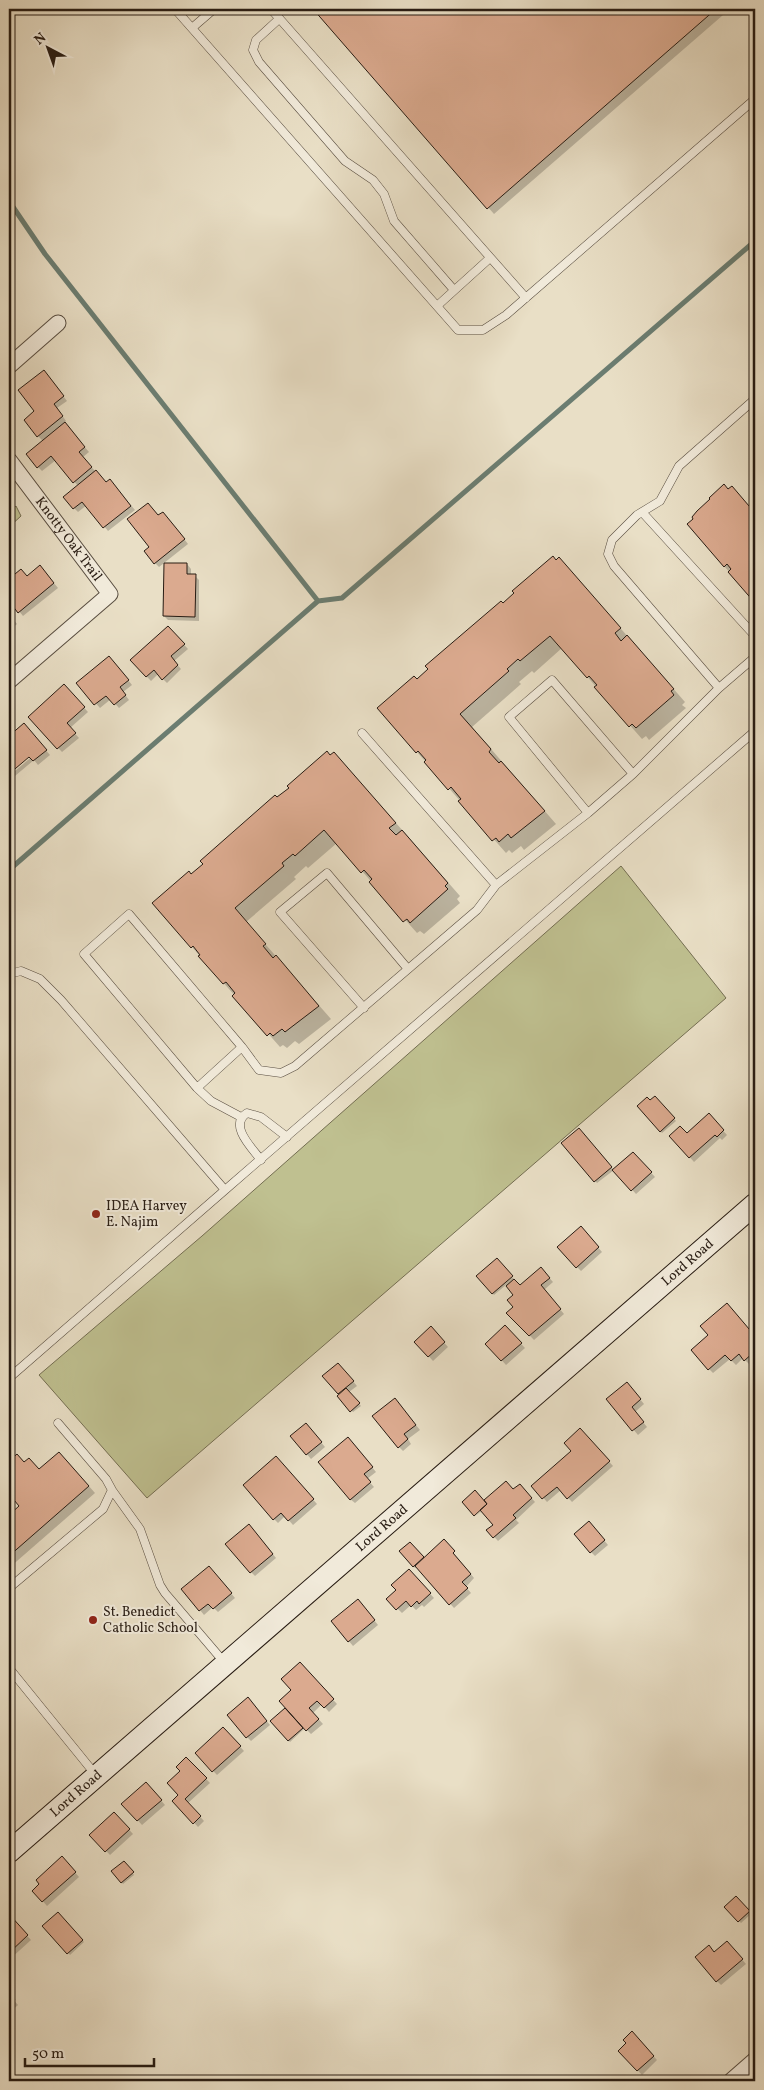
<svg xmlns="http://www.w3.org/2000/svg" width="764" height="2090" viewBox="0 0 764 2090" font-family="Vollkorn,serif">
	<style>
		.green { fill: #bfc090; stroke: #746e52 }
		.shadow { fill: #0003 }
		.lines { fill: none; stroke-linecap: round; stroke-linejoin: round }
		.stream { stroke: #6b7d71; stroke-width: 5 }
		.building { fill: #dbaa8f; stroke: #281c13 }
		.lane-casing { stroke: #584d40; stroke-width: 9 }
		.street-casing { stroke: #584d40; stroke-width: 17 }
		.secondary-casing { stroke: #281c13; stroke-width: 23 }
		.lane { stroke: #f1eada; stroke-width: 8 }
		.street { stroke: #f1eada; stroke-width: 15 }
		.secondary { stroke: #f1eada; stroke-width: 21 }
		.poi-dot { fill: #8f2418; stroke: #f1eada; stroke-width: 2 }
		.labels { text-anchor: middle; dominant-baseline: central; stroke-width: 4; stroke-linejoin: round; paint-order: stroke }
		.street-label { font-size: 14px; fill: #281c13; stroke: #f1eada }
		.poi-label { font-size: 14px; fill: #281c13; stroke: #f1eada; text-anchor: start }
	</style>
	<rect width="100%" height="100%" fill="#e9dfc6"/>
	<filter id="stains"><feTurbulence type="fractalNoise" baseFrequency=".004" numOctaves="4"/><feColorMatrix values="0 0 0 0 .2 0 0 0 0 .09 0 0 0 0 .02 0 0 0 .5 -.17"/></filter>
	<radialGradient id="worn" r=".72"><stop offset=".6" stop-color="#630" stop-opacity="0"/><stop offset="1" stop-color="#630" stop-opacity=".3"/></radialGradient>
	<path class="green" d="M16,506L21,516L9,527V512Z
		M621,866L726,998L147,1498L39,1375L202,1236Z"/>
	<path class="shadow" d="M314,9H730L494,214Z
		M44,371L67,401L57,408L66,421L64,423L89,452L83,457L106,484L110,480L114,485L135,510L108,531L87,505L78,512L74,508L78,486L56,460L42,471L38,467L43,441L38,436L36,412Z
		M732,487L755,513V601L724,566L728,490Z
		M159,517H167L188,544L159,567L155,563L151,547Z
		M559,558L685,702L682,705L686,708L649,740L646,736L642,739L562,648L534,673L532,671L519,682L521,684L472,727L556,824L524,850L521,846L512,853L509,850L506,853L417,752V681L503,604Z
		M187,564L191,569V576H195L199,580V621L168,620L164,616Z
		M44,571L58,588L23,616L9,599V590L28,577Z
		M9,614L17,624L9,631Z
		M168,627L188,649L174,661L181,669L167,683L158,674L151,681L132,661Z
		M113,661L132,685L123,692L129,700L119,708L111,699L100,708L78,683Z
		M68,690L88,712L70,728L79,738L62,752L29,717Z
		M24,725L50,755L38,765L34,760L9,781V776L35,754L33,752L9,772V738Z
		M330,756L346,766L460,896L457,899L460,903L424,934L420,931L417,933L337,843L308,868L306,866L294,877L296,879L246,922L331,1019L299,1044L295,1041L287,1048L283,1045L280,1047L192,947V875L278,799Z
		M655,1097L676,1121L662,1133L639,1107L650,1102Z
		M709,1115L727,1135L722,1140L720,1138L694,1162L671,1136L687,1135Z
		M578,1129L614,1170L597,1183L562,1143Z
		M633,1153L655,1177L636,1194L614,1170Z
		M585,1232L602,1252L581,1271L577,1267Z
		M497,1260L520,1286L545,1273L553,1282L544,1290L564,1314L534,1340L508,1313L515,1307V1295L506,1285L494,1295L478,1276Z
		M731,1309L755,1337V1359L749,1364L743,1358L736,1365L730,1359L713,1373L709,1369L710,1336Z
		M505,1327L525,1348L506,1365L487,1344Z
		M431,1328L448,1347L433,1361L416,1342Z
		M342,1368L357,1386L349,1392L361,1406L353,1412L324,1376Z
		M631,1388L644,1404L635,1412L647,1427L638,1435L608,1399Z
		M399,1404L420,1430L408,1439L411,1444L403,1451L399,1447Z
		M310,1429L325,1447L311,1459L292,1437Z
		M584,1434L613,1466L572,1502L561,1490L547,1502L533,1486L573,1451Z
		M352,1443L376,1472L367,1479L374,1487L355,1503L350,1499Z
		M17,1456L24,1464L39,1471L66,1460L95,1493L9,1568V1517L21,1506L9,1492V1462Z
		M280,1462L317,1504L293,1525L285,1516L278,1523L274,1519Z
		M506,1482L514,1491L520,1485L535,1502L516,1520L519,1523L498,1541L488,1530L494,1525L482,1511L476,1516L481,1511L484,1502Z
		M593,1527L608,1545L595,1556L591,1552Z
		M253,1530L276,1558L255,1576L251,1572Z
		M444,1541L474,1578L466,1587L471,1593L454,1608L417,1567L415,1568L401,1552L410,1543L424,1559Z
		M213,1572L235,1598L218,1612L213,1607L204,1615L183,1589Z
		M413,1575L434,1598L424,1607L422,1605L416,1610L411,1605L402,1613L388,1599Z
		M362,1605L378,1625L353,1646L333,1622Z
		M304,1668L337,1704L329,1712L322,1704L313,1713L323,1724L311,1734L305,1728L290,1742L272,1721L286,1708Z
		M252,1703L270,1725L251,1741L247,1737Z
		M223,1728L244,1751L217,1775L196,1753Z
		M186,1758L210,1783L188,1803L204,1821L198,1827L174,1801L180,1795L182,1771Z
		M150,1788L165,1805L142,1825L123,1804Z
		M114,1813L133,1834L110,1855L91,1835Z
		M66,1862L79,1877L47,1906L34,1891Z
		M124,1862L134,1875L123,1884L113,1871Z
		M736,1897L751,1914L741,1923L725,1907Z
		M58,1914L84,1942L70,1955L44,1926Z
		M9,1916L31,1940L9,1960Z
		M731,1947L746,1964L721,1985L717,1981L715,1953Z
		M9,1995L18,2005L9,2013Z
		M636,2037L657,2060L642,2075L620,2051Z"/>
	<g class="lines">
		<path class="stream" d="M9,201L45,254L318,601L342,598L755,241
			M9,870L318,601"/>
	</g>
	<path class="building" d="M313,9H716L487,209Z
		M44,370L64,396L54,404L63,416L37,437L24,420L34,411L18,390Z
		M65,422L85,447L79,452L92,467L73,483L51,456L37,468L26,454Z
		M96,470L106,482L110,479L131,506L103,528L82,502L73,509L63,497Z
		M724,484L728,489L732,486L755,513V603L728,572L731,569L727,564L724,567L687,524L693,519L692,517L697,511L710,499L709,498Z
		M148,503L158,515L163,512L185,539L154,564L144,551L149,547L127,519Z
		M553,556L556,560L559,557L621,628L615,633L621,641L627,635L674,689L671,691L674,695L636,728L632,724L629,727L594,687L597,685L589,676L587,678L550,636L520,661L518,659L507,669L509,671L460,714L491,749L489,752L499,763L501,761L545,811L511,838L508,834L499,842L496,838L492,841L458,801L461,799L451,787L448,790L424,762L426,760L418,751L416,753L377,708L414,676L417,679L428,669L425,666L501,601L503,603L514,593L512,591Z
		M164,563H187V574H196L195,617L163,616Z
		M40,565L54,583L18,613L9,601V588L14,584L9,579L21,569L27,576Z
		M9,613L14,619L9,623Z
		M168,626L185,644L171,656L178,665L162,680L154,670L146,677L130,660Z
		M109,656L129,680L120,687L126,695L114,705L106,696L94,705L76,683Z
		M64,684L85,707L67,723L76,733L57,749L28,717Z
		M24,723L47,750L33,761L29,757L9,774V736Z
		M327,751L330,755L334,752L396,823L389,828L396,835L402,830L448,883L445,886L448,889L410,923L407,919L403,922L369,882L372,879L364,870L361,873L324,830L295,856L293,854L282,863L284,866L235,908L266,944L263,946L273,958L276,955L319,1006L285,1032L282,1029L273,1036L270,1033L267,1036L232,996L235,993L226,982L223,984L198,956L200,955L193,946L191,948L152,903L189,871L191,874L203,864L200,861L275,795L277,797L289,788L287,786Z
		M655,1096L675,1118L660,1132L637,1106L647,1097L650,1100Z
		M709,1113L724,1130L717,1137L715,1135L689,1158L669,1136L680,1126L687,1133Z
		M579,1128L612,1167L594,1182L561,1143Z
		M633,1152L652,1172L631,1191L612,1170Z
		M581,1226L599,1247L576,1268L557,1247Z
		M497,1258L513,1276L492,1294L476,1276Z
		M541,1267L550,1278L541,1285L561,1309L529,1336L506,1313L513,1307L507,1300L513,1295L506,1286L514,1279L520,1285Z
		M727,1303L755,1336V1351L744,1361L739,1354L731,1361L725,1355L708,1370L691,1350L708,1335L700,1326Z
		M505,1325L522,1343L501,1361L485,1344Z
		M431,1326L445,1342L428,1357L414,1342Z
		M338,1363L354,1381L338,1394L322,1376Z
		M627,1382L641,1399L632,1407L644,1422L632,1431L606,1399Z
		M346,1388L360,1403L350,1412L337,1396Z
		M395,1398L416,1425L404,1434L408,1439L398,1448L372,1416Z
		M306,1423L322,1442L306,1455L290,1436Z
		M580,1428L610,1461L567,1499L557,1487L542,1499L531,1486L571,1451L564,1443Z
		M348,1437L373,1467L364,1474L371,1482L350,1500L318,1462Z
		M59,1452L89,1486L9,1556V1515L19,1506L9,1494V1461L17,1454L24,1462L29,1458L39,1469Z
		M276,1456L314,1499L288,1521L281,1513L273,1520L243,1485Z
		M506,1481L513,1489L520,1484L532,1498L513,1515L516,1518L493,1538L486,1530L493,1525L480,1510L487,1504L484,1500Z
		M475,1490L487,1504L474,1516L462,1502Z
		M589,1521L605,1540L590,1553L574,1534Z
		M249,1524L273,1554L250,1573L225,1544Z
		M444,1539L455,1551L453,1553L471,1574L462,1582L468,1588L449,1605L415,1566Z
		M410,1542L424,1557L413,1567L399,1551Z
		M209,1566L232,1593L213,1609L208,1604L199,1611L181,1589Z
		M409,1569L431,1593L419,1604L417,1601L411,1607L406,1601L396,1610L386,1599L396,1590L391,1585Z
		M358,1599L375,1620L348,1642L331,1621Z
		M300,1662L334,1699L324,1708L317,1701L309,1708L319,1719L306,1731L279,1701L291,1690L281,1679Z
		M248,1697L267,1721L246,1738L227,1715Z
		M285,1708L303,1728L288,1741L270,1721Z
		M223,1727L241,1746L212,1772L195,1753Z
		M186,1757L207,1778L185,1799L201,1816L193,1824L172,1801L178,1795L167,1783L180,1771L176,1767Z
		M146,1782L162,1800L137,1821L121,1804Z
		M114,1812L130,1829L105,1852L89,1835Z
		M62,1856L76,1872L42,1902L32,1891L39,1884L36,1880Z
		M124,1861L134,1872L121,1883L111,1871Z
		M736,1896L750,1911L738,1922L724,1907Z
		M58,1912L83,1940L67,1954L42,1926Z
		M9,1914L28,1935L9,1953Z
		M727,1941L743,1959L716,1982L695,1957L709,1945L714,1952Z
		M9,1993L15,2000L9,2005Z
		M632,2031L654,2056L637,2071L618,2051L626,2043L623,2040Z"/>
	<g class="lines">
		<defs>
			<path id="lane" d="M175,9L458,330H483L506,315L755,99
				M271,9L526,298
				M279,19L256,40L253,50L259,62L345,161L373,180L384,194L394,221L454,290
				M192,28L214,9
				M437,306L490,258
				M642,512L755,636
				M719,688L614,566L608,554L612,540L637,515L660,501L679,466L755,399
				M362,733L496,885
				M588,813L509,717L552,680L633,774
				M9,974L21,971L40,979L61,1000L225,1190L9,1378
				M364,1008L280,912L327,873L408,969
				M242,1047L197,1088L84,954L129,914L242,1047L259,1070L281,1073L295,1066L477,910L496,885L588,813L633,774L719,688L755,657
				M197,1088L211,1101L241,1117
				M261,1160C252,1148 228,1125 247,1113L261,1117L287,1137
				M225,1190L755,731
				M112,1490L140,1529L160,1585L165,1593L224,1662
				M9,1588L103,1509L112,1490L106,1479L58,1423
				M9,1668L95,1774"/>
			<g id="street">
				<path d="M9,366L58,323"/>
				<path id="s1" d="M9,460L110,594L9,681"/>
				<path d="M731,2081L755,2060"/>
			</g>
			<g id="secondary">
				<path id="s2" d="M9,1852L755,1204"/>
			</g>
		</defs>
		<use href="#lane" class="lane-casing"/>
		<use href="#street" class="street-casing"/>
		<use href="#secondary" class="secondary-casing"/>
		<use href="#lane" class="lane"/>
		<use href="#street" class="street"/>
		<use href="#secondary" class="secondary"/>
	</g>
	<g class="poi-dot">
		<circle cx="96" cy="1214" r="5"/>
		<circle cx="93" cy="1620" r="5"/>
	</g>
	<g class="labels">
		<g class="street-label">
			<text stroke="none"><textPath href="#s1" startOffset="99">Knotty Oak Trail</textPath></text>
			<text stroke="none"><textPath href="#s2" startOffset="899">Lord Road</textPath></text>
			<text stroke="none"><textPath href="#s2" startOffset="494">Lord Road</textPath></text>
			<text stroke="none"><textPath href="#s2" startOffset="89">Lord Road</textPath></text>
		</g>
		<g class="poi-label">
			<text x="106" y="1206">IDEA Harvey<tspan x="106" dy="16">E. Najim</tspan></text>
			<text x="103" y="1612">St. Benedict<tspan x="103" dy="16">Catholic School</tspan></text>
		</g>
	</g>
	<rect width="764" height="2090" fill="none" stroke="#e9dfc6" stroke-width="30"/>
	<rect x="10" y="10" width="744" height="2070" fill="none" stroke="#281c13" stroke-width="2.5"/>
	<rect x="15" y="15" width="734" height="2060" fill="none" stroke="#281c13"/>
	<g transform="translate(48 48) rotate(319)" stroke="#f1eada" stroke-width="4" paint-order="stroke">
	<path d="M0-4L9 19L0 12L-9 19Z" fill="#281c13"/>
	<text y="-8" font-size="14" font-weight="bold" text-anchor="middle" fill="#281c13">N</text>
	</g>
	<path d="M25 2058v8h129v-8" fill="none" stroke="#281c13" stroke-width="2.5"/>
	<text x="32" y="2058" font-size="15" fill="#281c13" stroke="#f1eada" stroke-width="4" paint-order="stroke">50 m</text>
	<rect width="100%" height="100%" filter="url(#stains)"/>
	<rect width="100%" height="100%" fill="url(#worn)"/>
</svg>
